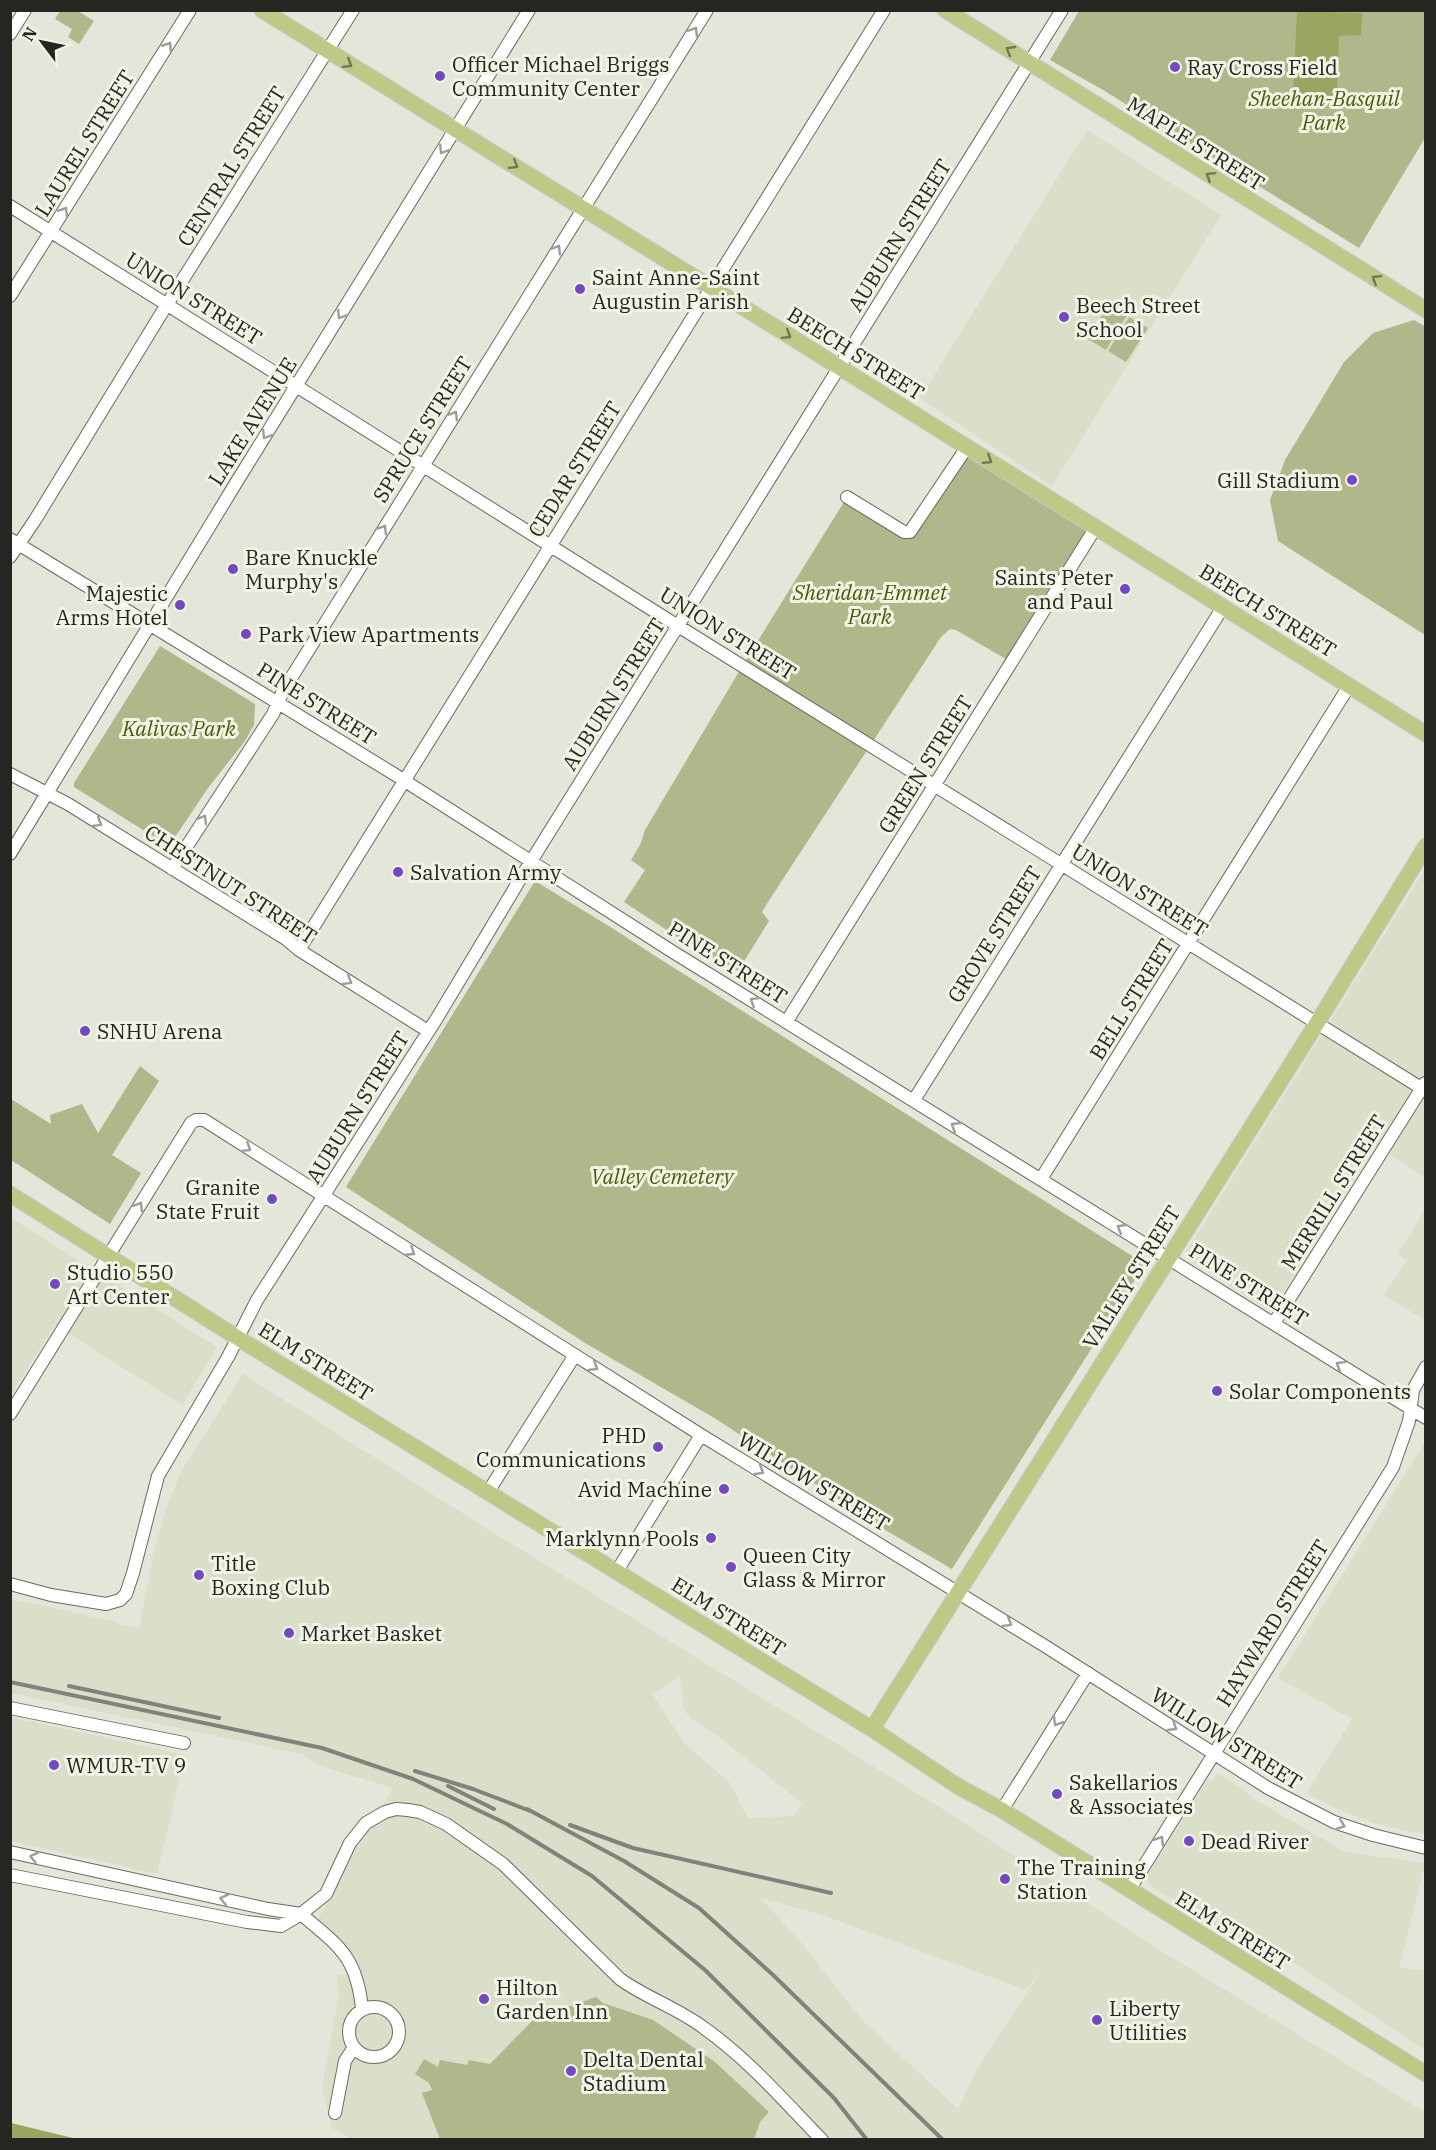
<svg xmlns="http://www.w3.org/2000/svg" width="1436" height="2150" viewBox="0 0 1436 2150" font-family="'IBM Plex Serif',serif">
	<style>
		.built { fill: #dadfc9; fill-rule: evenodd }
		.green { fill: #afb78b }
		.water { fill: #9ba562 }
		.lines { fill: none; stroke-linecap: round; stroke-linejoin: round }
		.minor-casing { stroke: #686b5e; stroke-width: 14 }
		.major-casing { stroke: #c6c7c5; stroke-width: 17 }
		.minor { stroke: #fff; stroke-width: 12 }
		.major { stroke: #c0c888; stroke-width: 15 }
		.rail { stroke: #81837a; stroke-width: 4 }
		.oneway { stroke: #9d9d9b }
		.oneway2 { stroke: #727754 }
		.poi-dot { fill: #7348c1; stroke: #f1f4e5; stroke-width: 2 }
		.labels { text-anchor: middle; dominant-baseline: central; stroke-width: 6; stroke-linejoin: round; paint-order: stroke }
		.poi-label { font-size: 21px; fill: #252621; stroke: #f1f4e5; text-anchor: start }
		.park-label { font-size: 21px; font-style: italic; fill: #515908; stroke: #f1f4e5 }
		.street-label { font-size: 21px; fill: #252621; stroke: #f1f4e5 }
	</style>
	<rect width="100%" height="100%" fill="#e3e6d8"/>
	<path class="built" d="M1087,130L1221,215L1052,486L920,398Z
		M1425,869V1177L1375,1145L1273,1309L1268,1310L1188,1259L1186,1252Z
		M1425,1209V1320L1384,1295L1407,1260L1398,1254Z
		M11,1218L217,1347L182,1405L55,1325L11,1394Z
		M243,1374L481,1525L936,1805L1158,1949L1425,2112V2139H353L332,2128L322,2088L339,1995L337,1978L338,1974L345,1975L347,1972L343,1960L329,1946L311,1934L323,1910L335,1892L360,1839L394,1788L320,1766L302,1754L11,1693V1599L108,1620L117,1622L121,1625L139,1629L154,1552L166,1509L181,1472ZM680,1675L684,1709L690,1718L715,1734L802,1803L794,1816L748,1818L729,1782L684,1743L653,1695ZM760,1898L820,1914L1026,1990L1043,1968L976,2071L958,2109L861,2019L797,1937Z
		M1425,1442V1833L1407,1831L1371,1822L1342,1811L1306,1794L1352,1719L1278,1678Z
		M11,1717L185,1755L157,1874L11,1841Z
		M1217,1774L1237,1785L1254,1799L1345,1852L1425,1863L1399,1968L1425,1970V2050L1291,1961L1271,1950L1266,1958L1150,1885L1147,1878L1149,1872L1208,1779L1212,1781Z"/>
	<path class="green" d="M78,11L94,21L79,44L68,37L72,29L55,19L60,11Z
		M1079,11H1425V138L1359,248L1103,90L1050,60Z
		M1109,304L1127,315L1106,350L1088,339Z
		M1129,317L1148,328L1126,362L1108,351Z
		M1414,320L1426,327L1425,635L1278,541L1270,500L1285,460L1344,362L1373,333Z
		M967,447L1096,527L1011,662L956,630L950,629L941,637L768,902L762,912L769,921L738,971L685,942L624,902L645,870L631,860L640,845L645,830L743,665L847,497L904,532Z
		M160,646L255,704L254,725L245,741L208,788L169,846L74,787V783Z
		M535,881L612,928L663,961L1145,1264L952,1569L887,1531L716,1419L585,1343L346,1187Z
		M140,1066L159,1081L112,1155L141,1173L110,1224L11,1160V1099L51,1124L50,1115L82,1104L98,1133Z
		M596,1997L603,2003L653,2020L715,2062L769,2112L760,2122L754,2139H440L422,2093L432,2090L429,2083L415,2074L424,2059L438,2067L440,2060L467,2065L469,2060L490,2064L534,2019Z"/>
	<path class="water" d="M1297,11L1362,13L1361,35L1339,36L1337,95L1293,96Z
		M11,2123L77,2139H11Z"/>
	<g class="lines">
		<defs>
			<path id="minor" d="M10,34L25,10
				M10,206L678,626L1426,1091
				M10,296L190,10
				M847,497L904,532H910L967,447
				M10,539L394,774L673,952L1426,1418
				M10,557L35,520L161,314L353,10
				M10,774L68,804L286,939L299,950L428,1031
				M10,854L236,483L529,10
				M172,869L273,714L283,691L707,10
				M299,950L884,10
				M787,1021L1096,527
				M914,1100L1223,607
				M1041,1179L1349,686
				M1274,1323L1425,1083
				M10,1414L191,1123L196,1120H204L701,1435L1045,1646L1268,1788L1334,1822L1373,1835L1426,1848
				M488,1492L575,1355
				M617,1571L701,1435
				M10,1584L51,1595L106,1604L120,1600L126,1594L133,1573L158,1476L228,1357L257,1300L437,1018L525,871L1062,10
				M10,1708L184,1743
				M1002,1810L1088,1673
				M10,1852L268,1909L301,1914
				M10,1875L247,1922L281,1926L301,1914L326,1894L350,1843L366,1823L385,1812L396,1809L408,1810L420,1812L446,1824L503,1864L620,1979C646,1998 678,2008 704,2028C748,2059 784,2101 822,2140
				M1129,1890L1393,1467L1409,1421L1413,1390L1426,1367
				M301,1914C339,1946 357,1957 362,2009
				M349 2032a25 25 0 1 1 50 0a25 25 0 1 1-50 0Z
				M335,2113L345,2061L354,2047"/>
			<path id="major" d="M262,10L775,327L1426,734
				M945,10L1426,310
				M10,1194L249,1345L872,1729L959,1787L1002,1810L1426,2074
				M872,1729L1317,1023L1426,846"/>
		</defs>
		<use href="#minor" class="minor-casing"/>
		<use href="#major" class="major-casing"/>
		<use href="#minor" class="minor"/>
		<use href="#major" class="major"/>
		<path class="rail" d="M10,1682L322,1748L413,1779L507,1824L592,1876L705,1970L834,2098L867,2140
			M69,1686L219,1718
			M415,1771L473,1789L533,1812
			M448,1786L494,1809
			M527,1809L624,1861L699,1908L772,1974L943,2140
			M570,1825L633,1848L831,1893"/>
	</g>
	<defs><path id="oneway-chevron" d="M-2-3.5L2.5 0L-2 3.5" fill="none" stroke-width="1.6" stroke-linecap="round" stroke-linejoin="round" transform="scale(1.5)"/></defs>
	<g class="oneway">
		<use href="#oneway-chevron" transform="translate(694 31) rotate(-58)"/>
		<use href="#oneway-chevron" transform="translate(168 46) rotate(-58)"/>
		<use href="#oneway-chevron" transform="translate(443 150) rotate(122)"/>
		<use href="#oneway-chevron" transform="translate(64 211) rotate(-58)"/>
		<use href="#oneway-chevron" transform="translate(557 249) rotate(-58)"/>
		<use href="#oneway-chevron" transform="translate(341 315) rotate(122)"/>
		<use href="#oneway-chevron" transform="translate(454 415) rotate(-58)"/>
		<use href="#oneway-chevron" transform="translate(266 435) rotate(122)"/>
		<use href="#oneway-chevron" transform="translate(383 529) rotate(-58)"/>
		<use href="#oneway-chevron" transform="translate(203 819) rotate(-58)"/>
		<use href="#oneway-chevron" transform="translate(98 823) rotate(31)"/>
		<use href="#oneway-chevron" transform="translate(348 981) rotate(31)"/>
		<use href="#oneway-chevron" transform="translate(754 1001) rotate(-148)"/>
		<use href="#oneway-chevron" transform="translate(955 1126) rotate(-148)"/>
		<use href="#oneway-chevron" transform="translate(247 1148) rotate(32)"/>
		<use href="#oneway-chevron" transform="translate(139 1206) rotate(-59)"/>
		<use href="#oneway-chevron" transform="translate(1121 1228) rotate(-149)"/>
		<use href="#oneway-chevron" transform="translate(411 1252) rotate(33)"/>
		<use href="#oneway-chevron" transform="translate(1340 1365) rotate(-148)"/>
		<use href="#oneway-chevron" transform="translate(594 1367) rotate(32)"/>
		<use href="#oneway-chevron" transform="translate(760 1471) rotate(31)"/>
		<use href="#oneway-chevron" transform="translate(1008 1623) rotate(31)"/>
		<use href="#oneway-chevron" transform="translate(1057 1722) rotate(122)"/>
		<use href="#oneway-chevron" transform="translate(1173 1727) rotate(32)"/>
		<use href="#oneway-chevron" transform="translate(1341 1825) rotate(21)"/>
		<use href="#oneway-chevron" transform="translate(1160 1840) rotate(-58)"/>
		<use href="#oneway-chevron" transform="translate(34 1857) rotate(-167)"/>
		<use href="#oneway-chevron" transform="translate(224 1899) rotate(-167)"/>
	</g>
	<g class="oneway2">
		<use href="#oneway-chevron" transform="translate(1010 50) rotate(-149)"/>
		<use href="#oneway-chevron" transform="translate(348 64) rotate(32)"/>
		<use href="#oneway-chevron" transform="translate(514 165) rotate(32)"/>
		<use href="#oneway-chevron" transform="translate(1210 176) rotate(-148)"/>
		<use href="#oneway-chevron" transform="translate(1376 279) rotate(-148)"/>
		<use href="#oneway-chevron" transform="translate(787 335) rotate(32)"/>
		<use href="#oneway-chevron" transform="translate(988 460) rotate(32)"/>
	</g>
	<g class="poi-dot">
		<circle cx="1175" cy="67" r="6"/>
		<circle cx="440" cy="76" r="6"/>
		<circle cx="580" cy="289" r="6"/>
		<circle cx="1064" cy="317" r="6"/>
		<circle cx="1352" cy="480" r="6"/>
		<circle cx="233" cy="569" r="6"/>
		<circle cx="1125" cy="589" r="6"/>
		<circle cx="180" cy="605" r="6"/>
		<circle cx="246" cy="634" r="6"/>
		<circle cx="398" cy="872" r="6"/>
		<circle cx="85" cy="1031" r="6"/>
		<circle cx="272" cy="1199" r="6"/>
		<circle cx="55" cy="1284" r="6"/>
		<circle cx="1217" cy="1391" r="6"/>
		<circle cx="658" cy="1447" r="6"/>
		<circle cx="724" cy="1489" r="6"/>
		<circle cx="711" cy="1538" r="6"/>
		<circle cx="731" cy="1567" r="6"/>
		<circle cx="199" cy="1575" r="6"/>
		<circle cx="289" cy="1633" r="6"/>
		<circle cx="54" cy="1765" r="6"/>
		<circle cx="1057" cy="1794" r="6"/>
		<circle cx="1189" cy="1841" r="6"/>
		<circle cx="1005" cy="1879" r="6"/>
		<circle cx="484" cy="1999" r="6"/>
		<circle cx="1097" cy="2020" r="6"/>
		<circle cx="571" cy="2071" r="6"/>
	</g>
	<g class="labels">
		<g class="poi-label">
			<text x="452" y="64">Officer Michael Briggs<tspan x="452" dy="24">Community Center</tspan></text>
			<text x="1187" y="67">Ray Cross Field</text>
			<text x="592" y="277">Saint Anne-Saint<tspan x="592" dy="24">Augustin Parish</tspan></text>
			<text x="1076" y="305">Beech Street<tspan x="1076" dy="24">School</tspan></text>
			<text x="1340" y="480" text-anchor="end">Gill Stadium</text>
			<text x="245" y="557">Bare Knuckle<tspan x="245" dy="24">Murphy's</tspan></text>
			<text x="1113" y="577" text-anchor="end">Saints Peter<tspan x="1113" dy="24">and Paul</tspan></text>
			<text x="168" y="593" text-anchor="end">Majestic<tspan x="168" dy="24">Arms Hotel</tspan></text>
			<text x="258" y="634">Park View Apartments</text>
			<text x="410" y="872">Salvation Army</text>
			<text x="97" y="1031">SNHU Arena</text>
			<text x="260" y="1187" text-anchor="end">Granite<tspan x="260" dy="24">State Fruit</tspan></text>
			<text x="67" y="1272">Studio 550<tspan x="67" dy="24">Art Center</tspan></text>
			<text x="1229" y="1391">Solar Components</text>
			<text x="646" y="1435" text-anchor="end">PHD<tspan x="646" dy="24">Communications</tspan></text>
			<text x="712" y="1489" text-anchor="end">Avid Machine</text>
			<text x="699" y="1538" text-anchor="end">Marklynn Pools</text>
			<text x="743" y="1555">Queen City<tspan x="743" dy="24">Glass &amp; Mirror</tspan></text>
			<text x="211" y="1563">Title<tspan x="211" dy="24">Boxing Club</tspan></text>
			<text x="301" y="1633">Market Basket</text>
			<text x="66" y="1765">WMUR-TV 9</text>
			<text x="1069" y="1782">Sakellarios<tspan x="1069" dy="24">&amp; Associates</tspan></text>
			<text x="1201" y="1841">Dead River</text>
			<text x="1017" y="1867">The Training<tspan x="1017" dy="24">Station</tspan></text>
			<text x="496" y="1987">Hilton<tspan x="496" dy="24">Garden Inn</tspan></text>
			<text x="1109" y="2008">Liberty<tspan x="1109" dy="24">Utilities</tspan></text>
			<text x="583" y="2059">Delta Dental<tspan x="583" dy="24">Stadium</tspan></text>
		</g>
		<g class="park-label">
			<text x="1324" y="98">Sheehan-Basquil<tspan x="1324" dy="24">Park</tspan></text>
			<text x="870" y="592">Sheridan-Emmet<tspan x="870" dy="24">Park</tspan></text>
			<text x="179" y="728">Kalivas Park</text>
			<text x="662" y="1176">Valley Cemetery</text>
		</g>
		<g class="street-label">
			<text transform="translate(84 143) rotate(-58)">LAUREL STREET</text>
			<text transform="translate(1196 143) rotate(32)">MAPLE STREET</text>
			<text transform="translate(231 166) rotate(-58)">CENTRAL STREET</text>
			<text transform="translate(899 235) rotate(-58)">AUBURN STREET</text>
			<text transform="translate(194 298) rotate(32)">UNION STREET</text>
			<text transform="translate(856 353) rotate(32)">BEECH STREET</text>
			<text transform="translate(252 421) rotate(-58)">LAKE AVENUE</text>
			<text transform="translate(422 429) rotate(-58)">SPRUCE STREET</text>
			<text transform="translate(574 469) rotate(-58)">CEDAR STREET</text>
			<text transform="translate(1268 610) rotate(32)">BEECH STREET</text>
			<text transform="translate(728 633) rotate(32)">UNION STREET</text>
			<text transform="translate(613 694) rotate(-58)">AUBURN STREET</text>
			<text transform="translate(317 703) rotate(32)">PINE STREET</text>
			<text transform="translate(925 764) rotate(-58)">GREEN STREET</text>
			<text transform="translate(231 884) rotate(33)">CHESTNUT STREET</text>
			<text transform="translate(1140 890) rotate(32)">UNION STREET</text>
			<text transform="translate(994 934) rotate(-58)">GROVE STREET</text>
			<text transform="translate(728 962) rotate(32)">PINE STREET</text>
			<text transform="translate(1131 999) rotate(-58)">BELL STREET</text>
			<text transform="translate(357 1107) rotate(-58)">AUBURN STREET</text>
			<text transform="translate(1333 1192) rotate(-58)">MERRILL STREET</text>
			<text transform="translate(1131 1277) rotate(-58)">VALLEY STREET</text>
			<text transform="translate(1249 1284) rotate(32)">PINE STREET</text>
			<text transform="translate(316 1361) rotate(32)">ELM STREET</text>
			<text transform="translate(814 1481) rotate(31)">WILLOW STREET</text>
			<text transform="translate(729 1616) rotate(32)">ELM STREET</text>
			<text transform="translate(1272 1623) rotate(-58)">HAYWARD STREET</text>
			<text transform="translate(1227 1738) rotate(32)">WILLOW STREET</text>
			<text transform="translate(1233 1930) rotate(32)">ELM STREET</text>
		</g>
	</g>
	<rect width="1436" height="2150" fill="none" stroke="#252621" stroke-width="24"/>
	<g transform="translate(42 42) rotate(302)" stroke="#f1f4e5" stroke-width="4.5" paint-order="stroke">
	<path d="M0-4.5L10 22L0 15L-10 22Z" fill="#252621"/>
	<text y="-9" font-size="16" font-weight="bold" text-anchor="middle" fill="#252621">N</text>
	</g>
</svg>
